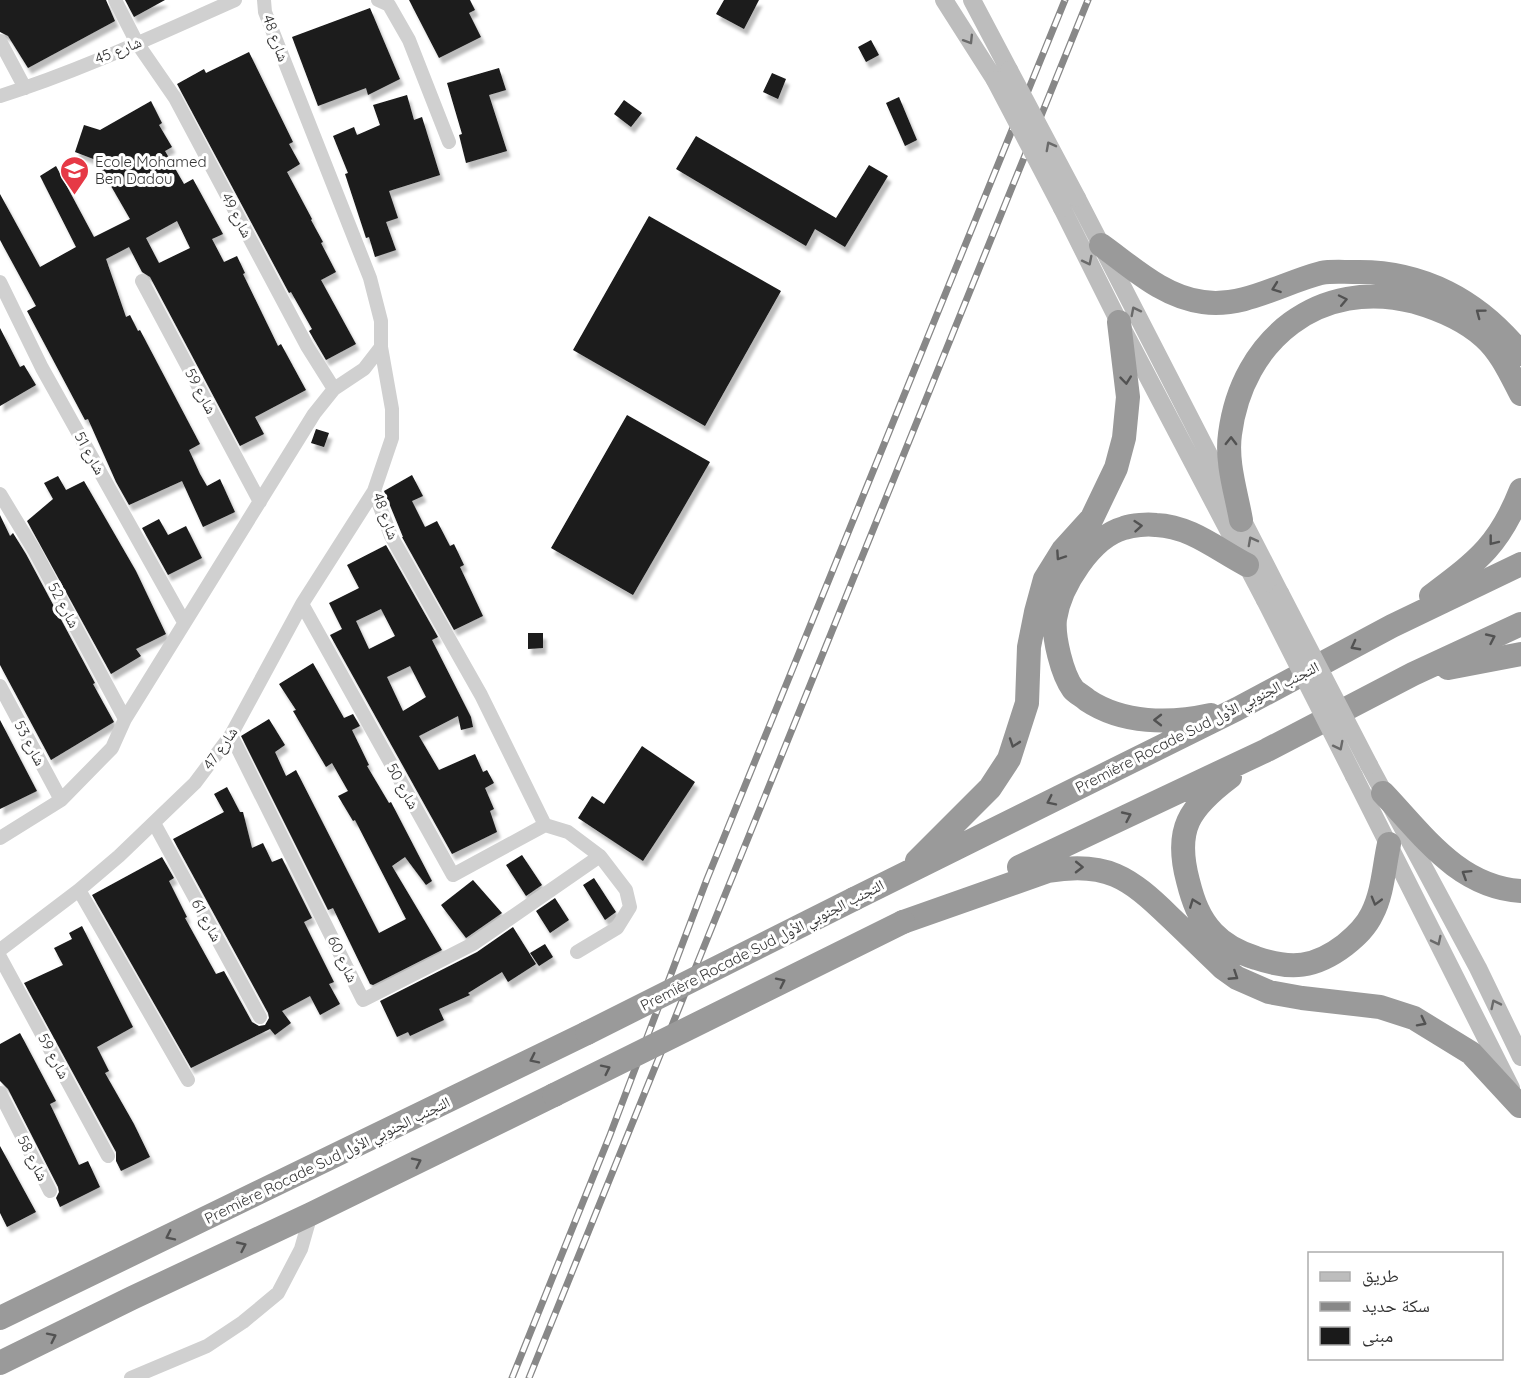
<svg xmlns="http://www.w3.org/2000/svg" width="1521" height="1378" viewBox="0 0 1521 1378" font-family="Quicksand,'Noto Naskh Arabic',sans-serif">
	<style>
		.building { fill: #1a1a1a; fill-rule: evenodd; filter: url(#shadow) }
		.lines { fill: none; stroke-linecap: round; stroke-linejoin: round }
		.minor { stroke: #d0d0d0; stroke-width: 14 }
		.secondary { stroke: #bdbdbd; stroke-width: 18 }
		.motorway { stroke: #9a9a9a; stroke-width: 24 }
		.rail-casing { stroke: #888; stroke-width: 7 }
		.rail { stroke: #fff; stroke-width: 4.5; stroke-dasharray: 14; stroke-linecap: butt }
		.secondary-bridge { stroke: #bdbdbd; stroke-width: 18 }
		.motorway-bridge { stroke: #9a9a9a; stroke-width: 24 }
		.oneway { stroke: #6a6a6a }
		.oneway2 { stroke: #525252 }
		.labels { text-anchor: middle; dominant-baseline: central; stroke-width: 6; stroke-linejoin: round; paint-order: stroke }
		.street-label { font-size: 15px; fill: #333; stroke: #fff }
		.poi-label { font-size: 15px; fill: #333; stroke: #fff; text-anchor: start }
	</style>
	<defs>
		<filter id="shadow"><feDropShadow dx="3.5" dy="6" stdDeviation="1.5" flood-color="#0004"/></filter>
	</defs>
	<rect width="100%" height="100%" fill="#fff"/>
	<path class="building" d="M0,0H106L115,21L28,68L8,36L0,32Z
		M125,0H165L134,17Z
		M409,0H470L475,10L469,13L481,37L439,58Z
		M724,0H759L744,29L716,14Z
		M370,8L400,79L368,95L366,88L318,106L292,37Z
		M871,40L879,55L866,62L858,47Z
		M249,52L293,142L289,144L300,164L287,172L312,219L311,220L323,242L321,243L336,272L321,280L356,344L326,360L309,331L312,329L291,292L289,293L177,84L204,69L206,73Z
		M499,68L506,90L489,95L507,151L466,163L459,135L462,134L447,83Z
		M772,73L786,79L778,99L763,92Z
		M407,95L414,120L422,117L440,175L389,191L398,218L386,222L396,250L375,257L369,237L366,238L345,174L348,173L333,136L354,127L357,135L380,125L373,105Z
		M899,97L917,140L905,146L886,103Z
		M624,100L642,113L631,127L614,114Z
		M151,101L162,123L159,125L172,147L165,151L184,184L193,179L223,234L212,239L224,262L237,256L245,273L243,274L278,346L281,344L306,390L255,417L264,434L240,446L150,277L142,272L129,247L106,259L126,317L130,315L138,331L140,330L200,444L189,450L200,474L207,486L220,479L235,512L203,527L182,481L129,505L116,482L88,419L85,420L27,311L36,306L0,240V194L40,267L76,247L40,176L56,166L94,237L130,219L96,160L75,152L84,125L100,130ZM177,221L190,248L159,263L146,238Z
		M696,136L836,218L869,165L888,176L845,247L815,229L806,246L676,169Z
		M649,216L781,291L705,426L573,350Z
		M0,328L20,367L24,365L36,385L0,406Z
		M627,415L710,462L633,595L551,548Z
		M316,429L329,433L324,447L311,443Z
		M412,475L423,496L412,501L425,527L437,521L450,546L454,544L464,565L460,567L483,616L454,630L402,537H403L384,491Z
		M58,476L66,490L84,481L136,571L166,634L136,649L141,656L111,674L27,521L53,499L44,483Z
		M0,515L10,536L13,533L26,554L95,683L93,684L114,722L51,760L0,665Z
		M159,519L168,535L186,526L202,558L168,575L142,528Z
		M386,545L438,637L432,640L471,717L473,727L461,730L458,716L419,736L439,770L475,754L483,772L487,770L494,783L485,788L494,809L490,811L497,832L452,854L330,635L342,629L329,603L359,588L347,565ZM381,609L395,636L369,649L356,621ZM410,666L426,697L403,711L387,677Z
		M528,633H543V648L528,649Z
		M313,663L344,718L353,714L360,726L352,730L369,765L367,766L389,803L391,802L432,881L426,885L405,857L392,866L442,950L373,985L370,984L333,908L328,910L241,736L269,719L285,745L275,752L286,776L296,770L379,933L406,919L355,820L353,821L338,796L348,791L332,763L326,767L293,711L296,710L279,684Z
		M0,720L37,791L0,809Z
		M642,746L695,782L643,861L578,818L592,796L604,804Z
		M227,787L240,812H243L252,848L263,843L272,862L282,858L312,918L304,922L334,982L329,984L340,1004L320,1015L310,996L282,1011L291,1023L275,1035L270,1029L191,1068L92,895L162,857L174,878L169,881L187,917L185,918L216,974L224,971L252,1022L259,1026L265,1025L269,1018L268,1013L173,839L224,812L214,794Z
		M522,855L542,885L526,896L506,865Z
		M594,878L616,912L605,920L583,885Z
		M473,880L502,913L466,938L441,905Z
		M555,898L569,920L550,933L536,911Z
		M82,926L133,1027L97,1047L109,1071L105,1073L134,1124L150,1157L121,1171L116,1161V1152L24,983L63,965L54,948L72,939L69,933Z
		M513,927L536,964L508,982L502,972L468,993L470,995L439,1009L444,1020L410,1036L408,1032L397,1037L380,1001L477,952Z
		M545,944L553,957L539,966L530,953Z
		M20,1033L56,1101L50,1104L79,1165L88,1161L100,1187L60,1207L56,1198L59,1192L58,1187L8,1089L0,1081V1044Z
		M0,1146L36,1212L7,1227L0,1213Z"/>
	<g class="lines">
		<path class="minor" d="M115,0L137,43L175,98L307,346L334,389
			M264,0L265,12L370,278L381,321V347L392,409V438L374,491L391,536L481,695L545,825L568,832L600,856L626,890L630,907L617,928L577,952
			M378,0L389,5L409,40L449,142
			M0,41L25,88
			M0,96C80,71 158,34 235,0
			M142,281L260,502
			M0,282L42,368L184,622
			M0,494L34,550L125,719
			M302,604L453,875L545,825
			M0,686L61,800
			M231,735L363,1000L473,944L600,856
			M154,823L260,1017
			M0,838L61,800L112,748L125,719L314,414L334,389L364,369L381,347
			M79,890L188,1080
			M0,950L79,890L119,856L195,783L231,735L302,604L374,491
			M0,957L108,1156
			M0,1093L50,1191
			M131,1378L207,1346L243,1322L278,1293L301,1249L311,1214"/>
		<path class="secondary" d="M944,0L995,80
			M972,0L1009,70
			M1077,198L1280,593
			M1062,208L1119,322L1265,600
			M1369,765L1478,968L1521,1057
			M1354,776L1511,1088"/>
		<path class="motorway" d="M1101,245C1132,267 1163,297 1203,302C1244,308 1282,283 1321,273C1331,271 1342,272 1353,272C1422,270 1479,301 1521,354
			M1241,520C1236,492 1226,462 1230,434C1242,339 1320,277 1415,302C1439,309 1465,320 1484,337C1501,352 1511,375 1521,394
			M1431,596C1477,561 1499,546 1521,490
			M1448,668L1521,654
			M1211,715C1170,724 1123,724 1087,700C1083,696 1076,693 1073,689C1062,674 1053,637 1055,619C1060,586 1091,537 1124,528C1133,525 1147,524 1156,525C1190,526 1218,550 1247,565
			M1230,777C1189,808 1174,829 1188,881C1193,901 1199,918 1213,933C1225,946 1240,953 1256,958C1291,970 1315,968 1345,945C1356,936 1366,927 1372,914C1383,893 1384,866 1389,844
			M1383,793C1423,835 1458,887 1521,891
			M917,861L990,788L1009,759L1027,703L1029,647L1036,612L1045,579L1063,550L1092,518L1116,468L1124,438L1128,397L1119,322
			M1019,867L1267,750L1413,674L1521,624
			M854,899L1237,709L1392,626L1521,564
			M903,922L1048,871C1106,861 1129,877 1170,917C1188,934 1205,951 1223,968L1237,978L1269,992L1302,998L1380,1007L1414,1018L1471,1053L1520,1106
			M0,1318L587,1033
			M0,1363L132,1298L311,1214L554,1095"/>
		<defs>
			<path id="rail" d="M512,1378L610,1135L707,879L1065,0
				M529,1378L1088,0"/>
		</defs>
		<use href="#rail" class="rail-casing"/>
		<use href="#rail" class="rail"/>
		<path class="secondary-bridge" d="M1009,70L1077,198
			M995,80L1062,208
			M1280,593L1369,765
			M1265,600L1354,776"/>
		<path class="motorway-bridge" d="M587,1033L854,899
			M554,1095L903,922"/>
	</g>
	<defs><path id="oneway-chevron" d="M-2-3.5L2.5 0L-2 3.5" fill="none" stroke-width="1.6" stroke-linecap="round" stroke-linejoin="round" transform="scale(1.5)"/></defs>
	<g class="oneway">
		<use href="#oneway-chevron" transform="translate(969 40) rotate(58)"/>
		<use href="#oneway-chevron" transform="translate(1050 146) rotate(-118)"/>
		<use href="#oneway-chevron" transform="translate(1088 261) rotate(63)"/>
		<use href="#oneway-chevron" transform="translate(1135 311) rotate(-117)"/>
		<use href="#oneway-chevron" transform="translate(1252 541) rotate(-118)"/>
		<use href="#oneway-chevron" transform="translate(1339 746) rotate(63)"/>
		<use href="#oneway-chevron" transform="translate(1437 941) rotate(64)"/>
		<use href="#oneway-chevron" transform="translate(1495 1004) rotate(-116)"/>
	</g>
	<g class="oneway2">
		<use href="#oneway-chevron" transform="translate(1276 288) rotate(160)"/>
		<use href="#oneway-chevron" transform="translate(1343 300) rotate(-12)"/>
		<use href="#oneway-chevron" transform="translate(1480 313) rotate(-143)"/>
		<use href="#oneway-chevron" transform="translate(1126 380) rotate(84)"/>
		<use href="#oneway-chevron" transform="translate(1231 441) rotate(-89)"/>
		<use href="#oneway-chevron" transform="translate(1138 526) rotate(-5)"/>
		<use href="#oneway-chevron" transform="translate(1493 541) rotate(128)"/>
		<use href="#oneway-chevron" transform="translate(1060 556) rotate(124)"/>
		<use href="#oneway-chevron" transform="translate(1491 638) rotate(-25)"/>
		<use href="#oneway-chevron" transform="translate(1355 646) rotate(152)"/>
		<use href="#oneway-chevron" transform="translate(1158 720) rotate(-180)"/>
		<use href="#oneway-chevron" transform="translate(1014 743) rotate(109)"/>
		<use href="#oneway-chevron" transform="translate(1051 801) rotate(154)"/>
		<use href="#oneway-chevron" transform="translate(1127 816) rotate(-25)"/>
		<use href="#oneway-chevron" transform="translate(1079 867) rotate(1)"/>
		<use href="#oneway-chevron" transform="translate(1466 874) rotate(-148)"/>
		<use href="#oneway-chevron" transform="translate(1376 901) rotate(106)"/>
		<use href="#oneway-chevron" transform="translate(1194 903) rotate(-111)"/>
		<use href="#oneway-chevron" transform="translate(1234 976) rotate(33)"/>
		<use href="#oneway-chevron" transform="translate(781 982) rotate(-26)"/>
		<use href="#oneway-chevron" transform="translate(1422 1022) rotate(27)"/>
		<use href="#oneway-chevron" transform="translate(534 1059) rotate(154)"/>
		<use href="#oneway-chevron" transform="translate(606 1069) rotate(-26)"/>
		<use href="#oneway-chevron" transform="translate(417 1162) rotate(-26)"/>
		<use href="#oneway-chevron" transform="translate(170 1236) rotate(154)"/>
		<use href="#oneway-chevron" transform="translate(242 1246) rotate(-25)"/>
		<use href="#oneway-chevron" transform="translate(52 1337) rotate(-26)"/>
	</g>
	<defs>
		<symbol id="school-pin" viewBox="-11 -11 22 30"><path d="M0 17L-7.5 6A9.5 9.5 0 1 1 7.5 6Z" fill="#e63946" stroke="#fff"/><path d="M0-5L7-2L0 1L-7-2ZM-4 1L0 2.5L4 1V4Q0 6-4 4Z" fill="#fff"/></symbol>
	</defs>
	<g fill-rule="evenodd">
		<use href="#school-pin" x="58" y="154" width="33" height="45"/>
	</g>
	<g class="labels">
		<g class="street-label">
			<text transform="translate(276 38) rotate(70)">شارع 48</text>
			<text transform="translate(118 50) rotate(-22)">شارع 45</text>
			<text transform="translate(237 215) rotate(62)">شارع 49</text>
			<text transform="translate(201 391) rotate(62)">شارع 59</text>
			<text transform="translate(90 453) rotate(61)">شارع 51</text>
			<text transform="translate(386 516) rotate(70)">شارع 48</text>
			<text transform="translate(64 605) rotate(62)">شارع 52</text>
			<text transform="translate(1197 727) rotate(-27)">Première Rocade Sud التجنب الجنوبي الأول</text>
			<text transform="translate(30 743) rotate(62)">شارع 53</text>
			<text transform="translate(220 748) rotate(-55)">شارع 47</text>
			<text transform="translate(403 786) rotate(61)">شارع 50</text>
			<text transform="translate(207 920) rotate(61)">شارع 61</text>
			<text transform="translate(762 945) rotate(-27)">Première Rocade Sud التجنب الجنوبي الأول</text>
			<text transform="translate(343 959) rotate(64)">شارع 60</text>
			<text transform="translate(54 1056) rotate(62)">شارع 59</text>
			<text transform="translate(33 1158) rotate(63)">شارع 58</text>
			<text transform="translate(327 1160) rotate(-26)">Première Rocade Sud التجنب الجنوبي الأول</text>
		</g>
		<g class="poi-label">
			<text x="95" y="161">Ecole Mohamed<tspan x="95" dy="17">Ben Dadou</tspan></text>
		</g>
	</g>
	<rect x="1308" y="1252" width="195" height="108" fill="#ffffff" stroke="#adadad" stroke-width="1.5"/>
	<rect x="1320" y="1272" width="30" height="9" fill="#bdbdbd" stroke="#adadad" stroke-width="1.5"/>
	<text x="1362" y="1282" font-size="18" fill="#333333">طريق</text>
	<rect x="1320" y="1302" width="30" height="9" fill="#888888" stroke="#adadad" stroke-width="1.5"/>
	<text x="1362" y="1312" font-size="18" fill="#333333">سكة حديد</text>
	<rect x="1320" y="1327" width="30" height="18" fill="#1a1a1a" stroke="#adadad" stroke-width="1.5"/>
	<text x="1362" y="1342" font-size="18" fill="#333333">مبنى</text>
</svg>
